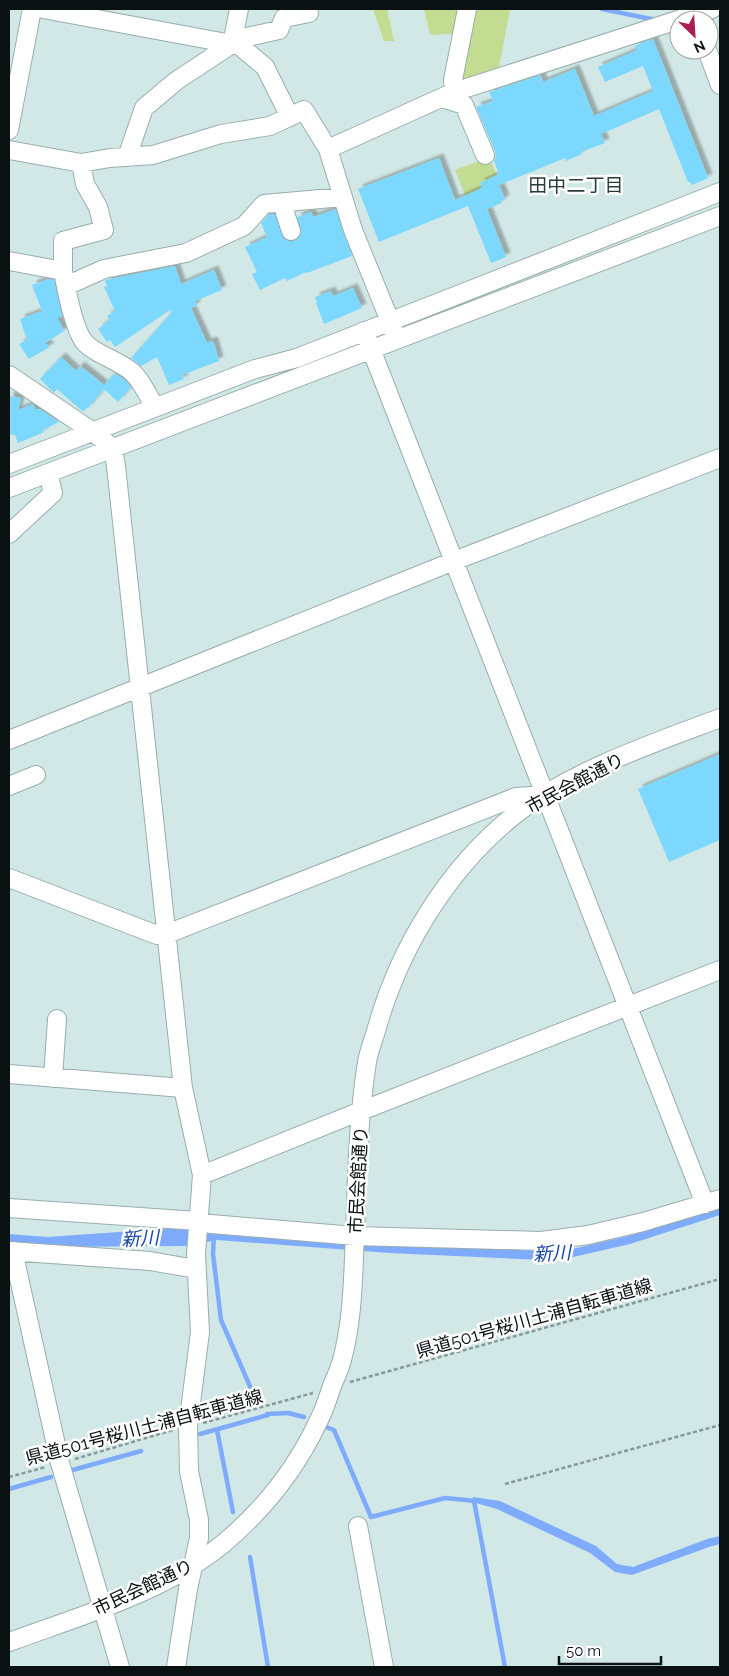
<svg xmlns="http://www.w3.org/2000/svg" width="729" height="1676" viewBox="0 0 729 1676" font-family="Raleway,'Noto Sans JP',sans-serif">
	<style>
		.green { fill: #c2dd91 }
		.water { fill: #7eabfd }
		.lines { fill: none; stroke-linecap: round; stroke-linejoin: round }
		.stream { stroke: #7eabfd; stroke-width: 4.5 }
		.building { fill: #7cd8ff; filter: url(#shadow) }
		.minor-casing { stroke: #98aead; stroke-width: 20 }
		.path { stroke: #879998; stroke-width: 2.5; stroke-dasharray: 4 2.5; stroke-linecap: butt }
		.minor { stroke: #fff; stroke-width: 18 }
		.labels { text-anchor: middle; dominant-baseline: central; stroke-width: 5; stroke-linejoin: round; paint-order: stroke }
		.street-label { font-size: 18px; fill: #091111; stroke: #fff }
		.neighbourhood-label { font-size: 19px; fill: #273b3a; stroke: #fff }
		.water-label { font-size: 19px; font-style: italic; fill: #1747a4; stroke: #fff }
	</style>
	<defs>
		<filter id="shadow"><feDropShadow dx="4.5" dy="-4.5" stdDeviation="1" flood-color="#0004"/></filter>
	</defs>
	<rect width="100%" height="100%" fill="#d1e8e7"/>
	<path class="green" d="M373,9H387L394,41H384Z
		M424,9H458L453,34L430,35Z
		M475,9H510L498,73L460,82Z
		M489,157L497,175L491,177L492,183L469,193L477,214L473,215L455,170Z"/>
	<path class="water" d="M720,1207V1215L630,1244L569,1258L543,1260L390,1253L217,1240L187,1246L46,1247L9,1245V1234L47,1237L190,1227L398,1245L542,1251L568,1250L628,1236Z
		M473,1497L500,1501L596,1546L617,1564L633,1567L707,1539L720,1536V1544L709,1547L632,1575L615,1572L590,1553L497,1509L476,1503H471Z"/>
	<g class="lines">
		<path class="stream" d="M602,9L656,20
			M214,1236L213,1254L221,1320L252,1391L257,1399
			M267,1414L288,1413L304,1417
			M326,1427L334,1430L371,1517L445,1498L476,1501
			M217,1430L233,1512
			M200,1434L268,1415
			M69,1471L141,1451
			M9,1489L51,1477
			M474,1501L505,1667
			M250,1557L268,1667"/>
	</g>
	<path class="building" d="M653,39L708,178L692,185L690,182H688L659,109L601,134L605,143L581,152L582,154L566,161L565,158L499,185L505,199L501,201L502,203L487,209L506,257L491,263L468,206L379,242L358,189L439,158L455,200L482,188L480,183L499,174L494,161L496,156L495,151L476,107L493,101L489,92L540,75L543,82L575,69L594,116L653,91L643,66L605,82L598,67L637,50L635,46L636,45Z
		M336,209L352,256L307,273L306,272L287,281L285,278L260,290L252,274L257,272L245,247L267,237L261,223L269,214H274L284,239L288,241H294L299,238L301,233L297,217L311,212L313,217Z
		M175,266L181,284L214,270L222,290L195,301L196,306L191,308L207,343L212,341L214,343L219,361L182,375L184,379L169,385L157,357L141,366L131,358L172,312L170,310L115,347L110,340L107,342L98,329L110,320L107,316L115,311L104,287L107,286L105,280Z
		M49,279L54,280L62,316L57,318L64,331L45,343L50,347L29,359L19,344L27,340L20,319L42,311L32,285Z
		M353,288L362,308L324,324L316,303H317L315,297L331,291L333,296Z
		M61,357L76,371L80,366L104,385L114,374L115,376L116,374L125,380L131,387L118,402L104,389L88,408H87L84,411L81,410L57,389L54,393L40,379Z
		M9,396L21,398L18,410L33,404L35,409H40L59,422L43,430L44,432L18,443L15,435L9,434Z
		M720,754V840L669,862L638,789Z"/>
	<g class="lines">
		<defs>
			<path id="minor" d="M43,9L232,44L239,9
				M233,40L265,67L290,117
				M233,40L279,30L284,18L309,13
				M707,50L720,85
				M454,92L453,80L467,9
				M442,98L464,105L485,155
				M9,130L32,9
				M9,150L81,163L110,158L153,155L221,134L270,126L304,110L328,149
				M127,157L144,108L176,81L232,44
				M284,202L285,213L291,231
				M9,261L63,271C66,288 74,332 86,344C99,356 118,360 132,372C142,381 148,396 155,407
				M63,271V241L104,230L98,207L85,184L81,163
				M66,286L104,269L186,253L244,226L264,204L343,197
				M364,331L705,1204
				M394,331L353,230L328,149L454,92L712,9
				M9,375L93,432L113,448L116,466L183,1088L202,1175L196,1254L200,1332L188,1426L189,1471L199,1520V1538L188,1589L176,1667
				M9,464L255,369L297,358L720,192
				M9,488L720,216
				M9,534L53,493L48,473
				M9,740L454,561L720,458
				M9,786L36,775
				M9,878L157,935L167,934L516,797L544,795
				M9,1074L183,1088
				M53,1078L57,1019
				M202,1175L361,1111L720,970
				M9,1208L198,1221L211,1224L355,1236L541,1241L588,1235L643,1222L720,1199
				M9,1251L150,1261L196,1269
				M13,1251L60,1463L120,1667
				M358,1526L384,1667
				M9,1642C80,1616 165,1592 224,1543C263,1510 296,1469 318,1422C324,1411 328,1398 332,1386C336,1377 341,1366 343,1356C353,1317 353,1275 355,1235C357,1177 358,1119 367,1062C369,1051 373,1041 376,1031C399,948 448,867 517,813C574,770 654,743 720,718"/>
		</defs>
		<use href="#minor" class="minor-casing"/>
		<path class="path" d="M350,1382L720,1279
			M203,1423L313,1393
			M75,1459L173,1430
			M9,1477L46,1467
			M505,1484L720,1425"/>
		<use href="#minor" class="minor"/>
	</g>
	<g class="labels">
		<g class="street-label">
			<text transform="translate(575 783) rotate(-28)">市民会館通り</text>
			<text transform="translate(358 1180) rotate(-87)">市民会館通り</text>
			<text transform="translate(534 1318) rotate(-16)">県道501号桜川土浦自転車道線</text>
			<text transform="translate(144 1427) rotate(-15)">県道501号桜川土浦自転車道線</text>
			<text transform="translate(143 1587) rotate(-25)">市民会館通り</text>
		</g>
		<g class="neighbourhood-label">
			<text x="576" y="185">田中二丁目</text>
		</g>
		<g class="water-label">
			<text transform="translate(140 1238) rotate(-3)">新川</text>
			<text transform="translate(552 1253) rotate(-3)">新川</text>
		</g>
	</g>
	<rect width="729" height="1676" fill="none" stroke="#091111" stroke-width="20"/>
	<g transform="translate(694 35) rotate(155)"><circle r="24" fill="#ffffff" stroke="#9da0a0"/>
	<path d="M0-4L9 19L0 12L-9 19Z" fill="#ad1c53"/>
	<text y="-8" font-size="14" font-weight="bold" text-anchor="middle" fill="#091111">N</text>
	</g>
	<path d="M559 1656v8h102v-8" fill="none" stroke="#091111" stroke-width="2.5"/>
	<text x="566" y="1656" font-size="15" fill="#091111" stroke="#ffffff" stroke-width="4" paint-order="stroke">50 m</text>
</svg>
